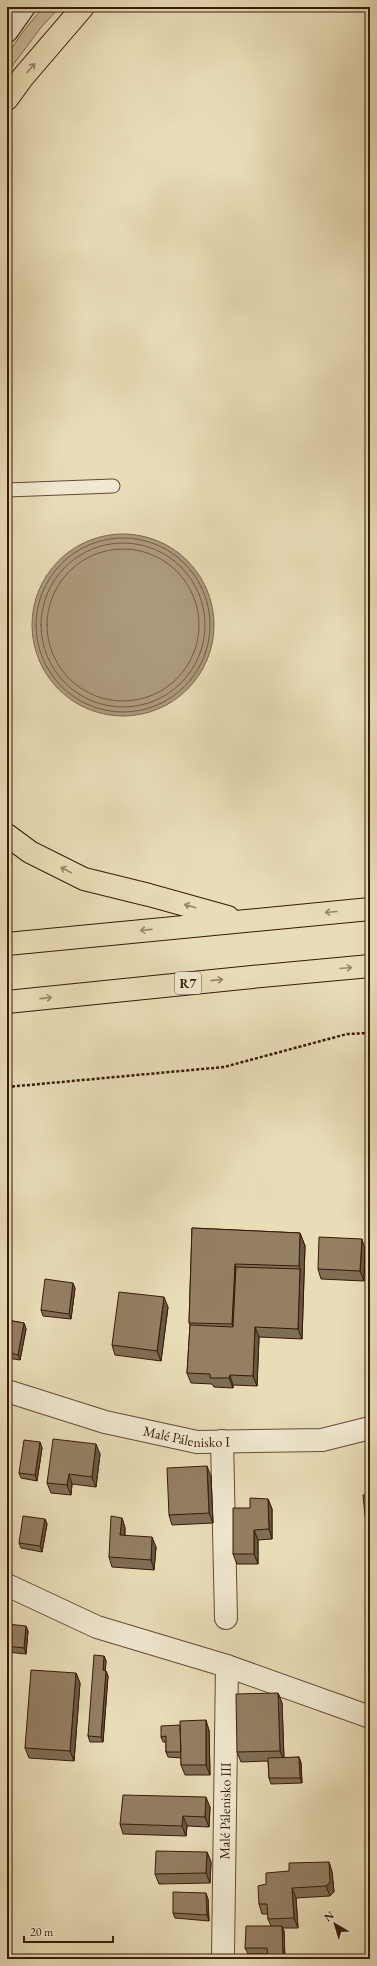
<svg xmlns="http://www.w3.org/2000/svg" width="377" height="1966" viewBox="0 0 377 1966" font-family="'EB Garamond',serif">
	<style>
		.green { fill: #cbbc9a; stroke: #816a50 }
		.water { fill: #ac9a7c; stroke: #7d664d }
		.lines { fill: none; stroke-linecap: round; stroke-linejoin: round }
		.shore { stroke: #725a42; stroke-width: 1 }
		.lane-casing { stroke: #644a33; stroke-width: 15 }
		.street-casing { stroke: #644a33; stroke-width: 24 }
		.secondary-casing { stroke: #371907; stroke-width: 24 }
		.highway-casing { stroke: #371907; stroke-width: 24 }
		.path { stroke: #371907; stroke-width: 2.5; stroke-dasharray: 3 2; stroke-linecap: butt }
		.lane { stroke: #f1e9d1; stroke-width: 13 }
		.street { stroke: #f1e9d1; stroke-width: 22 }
		.secondary { stroke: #f1e9d1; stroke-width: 22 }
		.highway { stroke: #e9ddb8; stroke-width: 22 }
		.wall { fill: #7f6d55; stroke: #371907 }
		.shaded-wall { fill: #685945; stroke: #371907 }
		.building { fill: #947f63; stroke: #371907 }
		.oneway { stroke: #998568 }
		.labels { text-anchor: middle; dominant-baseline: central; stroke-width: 3.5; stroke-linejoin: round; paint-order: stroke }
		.shield { fill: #f1e9d1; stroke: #6f5744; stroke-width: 1 }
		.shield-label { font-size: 13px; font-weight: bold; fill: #371907 }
		.street-label { font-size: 14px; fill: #371907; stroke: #f1e9d1 }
	</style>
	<rect width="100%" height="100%" fill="#e9ddb8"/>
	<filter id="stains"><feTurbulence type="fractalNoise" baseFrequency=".005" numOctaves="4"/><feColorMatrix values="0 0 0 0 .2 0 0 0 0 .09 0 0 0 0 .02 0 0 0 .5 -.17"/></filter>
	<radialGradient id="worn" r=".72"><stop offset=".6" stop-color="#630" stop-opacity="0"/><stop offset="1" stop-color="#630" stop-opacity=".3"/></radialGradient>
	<path class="green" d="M43,7H60L42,26L7,73C7,69 6,64 7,60C9,46 34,19 43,7Z"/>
	<path class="water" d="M32 625a91 91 0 1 1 182 0a91 91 0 1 1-182 0Z"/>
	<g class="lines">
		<path class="shore" d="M36 625a87 87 0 1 1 174 0a87 87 0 1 1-174 0Z
			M41 625a82 82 0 1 1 164 0a82 82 0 1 1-164 0Z
			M47 625a76 76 0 1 1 152 0a76 76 0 1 1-152 0Z"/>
		<defs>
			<path id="lane" d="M7,490L113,486"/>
			<g id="street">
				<path id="s1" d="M7,1391L105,1422L197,1442L322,1440L370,1428"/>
				<path d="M222,1441L226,1618"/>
				<path d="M7,1585L97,1627L227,1666L370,1717"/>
				<path id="s2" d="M223,1955L227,1666"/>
			</g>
			<path id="secondary" d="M7,31L24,7"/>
			<path id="highway" d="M7,99L23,77L83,7
				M7,835L30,852L84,879L149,895L228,917
				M7,944L370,909
				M7,1002L252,977L370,966"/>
		</defs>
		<use href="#lane" class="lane-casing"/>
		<use href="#street" class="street-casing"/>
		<use href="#secondary" class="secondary-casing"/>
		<use href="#highway" class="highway-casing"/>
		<path class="path" d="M7,1087L224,1067L347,1034L370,1033"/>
		<use href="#lane" class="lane"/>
		<use href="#street" class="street"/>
		<use href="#secondary" class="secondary"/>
		<use href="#highway" class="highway"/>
	</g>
	<path class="wall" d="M192,1228L300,1233L305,1246L302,1339L259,1337L257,1386L233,1385V1388L214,1387L212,1384L191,1383L187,1373L190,1325L189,1323Z
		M365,1249L364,1281L321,1279L318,1269Z
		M75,1288L71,1319L43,1316L41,1310Z
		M168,1307L161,1361L115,1355L112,1345Z
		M7,1320L24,1323L26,1329L20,1360L7,1358Z
		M40,1442L42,1448L37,1481L21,1478L19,1473Z
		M100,1454L96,1487L72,1484L71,1495L51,1493L47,1483Z
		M211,1476L213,1523L172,1525L169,1515Z
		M370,1494V1535H369L366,1525Z
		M268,1499L272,1509V1539L258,1540V1564H237L233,1554L250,1508Z
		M122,1518L125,1528V1535L156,1547L154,1570L112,1567L109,1557Z
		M45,1519L47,1524L42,1552L21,1548L19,1543Z
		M7,1624L28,1631L26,1654L7,1652Z
		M104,1656L106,1661L105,1670L106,1671L108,1676L103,1742H90L88,1736Z
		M76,1673L80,1683L74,1761L29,1758L25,1748Z
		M278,1693L282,1703L284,1758L299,1757L301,1763L302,1783L271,1784L269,1778L268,1761L241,1762L237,1752Z
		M209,1730L210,1775H185L181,1765V1758L168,1757L166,1752V1742H163L161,1737Z
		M210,1807L209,1827L187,1826L186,1836L123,1834L120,1824Z
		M207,1852L211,1862L210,1883L159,1884L155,1874Z
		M329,1862L332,1872L334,1892L330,1896L296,1898L298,1928H282L284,1931L285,1959H269L268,1954H248L245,1948L271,1926L268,1919V1914H262L259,1904L266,1884L289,1871Z
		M208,1899L209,1921L175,1918L173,1913Z"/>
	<path class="shaded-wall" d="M300,1233L305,1246L302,1339L298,1329L300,1269L299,1266Z
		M362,1239L365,1249L364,1281L360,1271Z
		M235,1264L239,1277L237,1337L232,1324Z
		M73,1283L75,1288L71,1319L69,1314Z
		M164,1297L168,1307L161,1361L157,1351Z
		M24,1323L26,1329L20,1360L18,1355Z
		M255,1327L259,1337L257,1386L253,1376Z
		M230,1375L233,1385V1388L229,1378Z
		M40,1442L42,1448L37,1481L35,1475Z
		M96,1444L100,1454L96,1487L92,1477Z
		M207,1466L211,1476L213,1523L209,1513Z
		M69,1474L72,1484L71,1495L67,1485Z
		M268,1499L272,1509V1539L269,1529Z
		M122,1518L125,1528L124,1545L120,1535Z
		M45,1519L47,1524L42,1552L40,1546Z
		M254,1530L258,1540V1564L254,1554Z
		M152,1537L156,1547L154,1570L151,1560Z
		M26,1626L28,1631L26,1654L24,1648Z
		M104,1656L106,1661L105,1675L103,1670Z
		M106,1671L108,1676L103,1742L101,1737Z
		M76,1673L80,1683L74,1761L70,1751Z
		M278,1693L282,1703L284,1761L280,1751Z
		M206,1720L209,1730L210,1775L206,1765Z
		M299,1757L301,1763L302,1783L300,1778Z
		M206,1797L210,1807L209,1827L205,1817Z
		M183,1816L187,1826L186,1836L182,1826Z
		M207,1852L211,1862L210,1883L206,1873Z
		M329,1862L332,1872L334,1892L330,1896L326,1886Z
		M292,1888L296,1898L298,1928L294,1918Z
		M206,1893L208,1899L209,1921L207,1915Z
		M282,1926L284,1931L285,1959H283V1958Z"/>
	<path class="building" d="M192,1228L300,1233L299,1266L235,1264L232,1324L189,1323Z
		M319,1237L362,1239L360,1271L318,1269Z
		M236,1267L300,1269L298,1329L255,1327L253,1376L230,1375L229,1378H210V1374L187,1373L190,1325L233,1327Z
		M45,1279L73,1283L69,1314L41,1310Z
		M119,1292L164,1297L157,1351L112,1345Z
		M7,1320L24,1323L18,1355L7,1352Z
		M53,1439L96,1444L92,1477L69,1474L67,1485L47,1483Z
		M24,1440L40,1442L35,1475L19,1473Z
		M207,1466L209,1513L169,1515L167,1468Z
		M370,1494V1525H366L363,1495Z
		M250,1498L268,1499L269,1529L254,1530V1554H233V1508H250Z
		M23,1516L45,1519L40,1546L19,1543Z
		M111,1516L122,1518L120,1535L152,1537L151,1560L109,1557Z
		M7,1624L26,1626L24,1648L7,1646Z
		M94,1655L104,1656L103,1670L106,1671L101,1737L88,1736Z
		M31,1670L76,1673L70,1751L25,1748Z
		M278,1693L280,1751L237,1752L236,1694Z
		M206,1720V1765H181L180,1721Z
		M180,1725L181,1752H166V1736L161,1737V1726Z
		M299,1757L300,1778H269L268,1758Z
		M123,1795L206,1797L205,1817L183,1816L182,1826L120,1824Z
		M156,1851L207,1852L206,1873L155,1874Z
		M329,1862L330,1882L326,1886L292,1888L294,1918L268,1919L267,1904H259L258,1886L266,1884V1873L289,1871V1863Z
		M173,1892L206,1893L207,1915L173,1913Z
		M246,1926H282L283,1958L268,1957L267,1948H245Z"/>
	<defs><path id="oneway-shaft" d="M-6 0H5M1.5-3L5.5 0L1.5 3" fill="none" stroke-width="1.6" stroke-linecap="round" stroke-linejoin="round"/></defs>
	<g class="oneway">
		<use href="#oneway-shaft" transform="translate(31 68) rotate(-49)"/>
		<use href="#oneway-shaft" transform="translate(66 870) rotate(-153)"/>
		<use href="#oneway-shaft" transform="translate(190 906) rotate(-164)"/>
		<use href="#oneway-shaft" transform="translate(331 912) rotate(175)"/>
		<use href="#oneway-shaft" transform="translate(146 930) rotate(174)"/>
		<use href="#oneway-shaft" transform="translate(346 968) rotate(-5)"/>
		<use href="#oneway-shaft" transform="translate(217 980) rotate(-6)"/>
		<use href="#oneway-shaft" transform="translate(46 998) rotate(-6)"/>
	</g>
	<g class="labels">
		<rect class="shield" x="175" y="972" width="26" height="22" rx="3"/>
		<g class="shield-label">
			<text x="188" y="983">R7</text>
		</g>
		<g class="street-label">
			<text stroke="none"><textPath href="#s1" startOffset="186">Malé Pálenisko I</textPath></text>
			<text stroke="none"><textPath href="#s2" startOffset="144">Malé Pálenisko III</textPath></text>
		</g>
	</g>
	<rect width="377" height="1966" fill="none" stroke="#e9ddb8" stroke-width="24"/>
	<rect x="8" y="8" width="361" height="1950" fill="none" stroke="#371907" stroke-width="2"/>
	<rect x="12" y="12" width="353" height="1942" fill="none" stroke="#371907"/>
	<g transform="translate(335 1924) rotate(322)" stroke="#f1e9d1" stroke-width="3" paint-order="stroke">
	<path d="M0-3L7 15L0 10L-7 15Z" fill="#371907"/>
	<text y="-6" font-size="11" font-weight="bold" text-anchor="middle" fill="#371907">N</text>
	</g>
	<path d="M24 1936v6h89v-6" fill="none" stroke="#371907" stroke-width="2"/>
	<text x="30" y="1936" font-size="12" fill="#371907" stroke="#f1e9d1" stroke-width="3" paint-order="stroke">20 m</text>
	<rect width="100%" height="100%" filter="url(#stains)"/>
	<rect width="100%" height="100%" fill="url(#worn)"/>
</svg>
